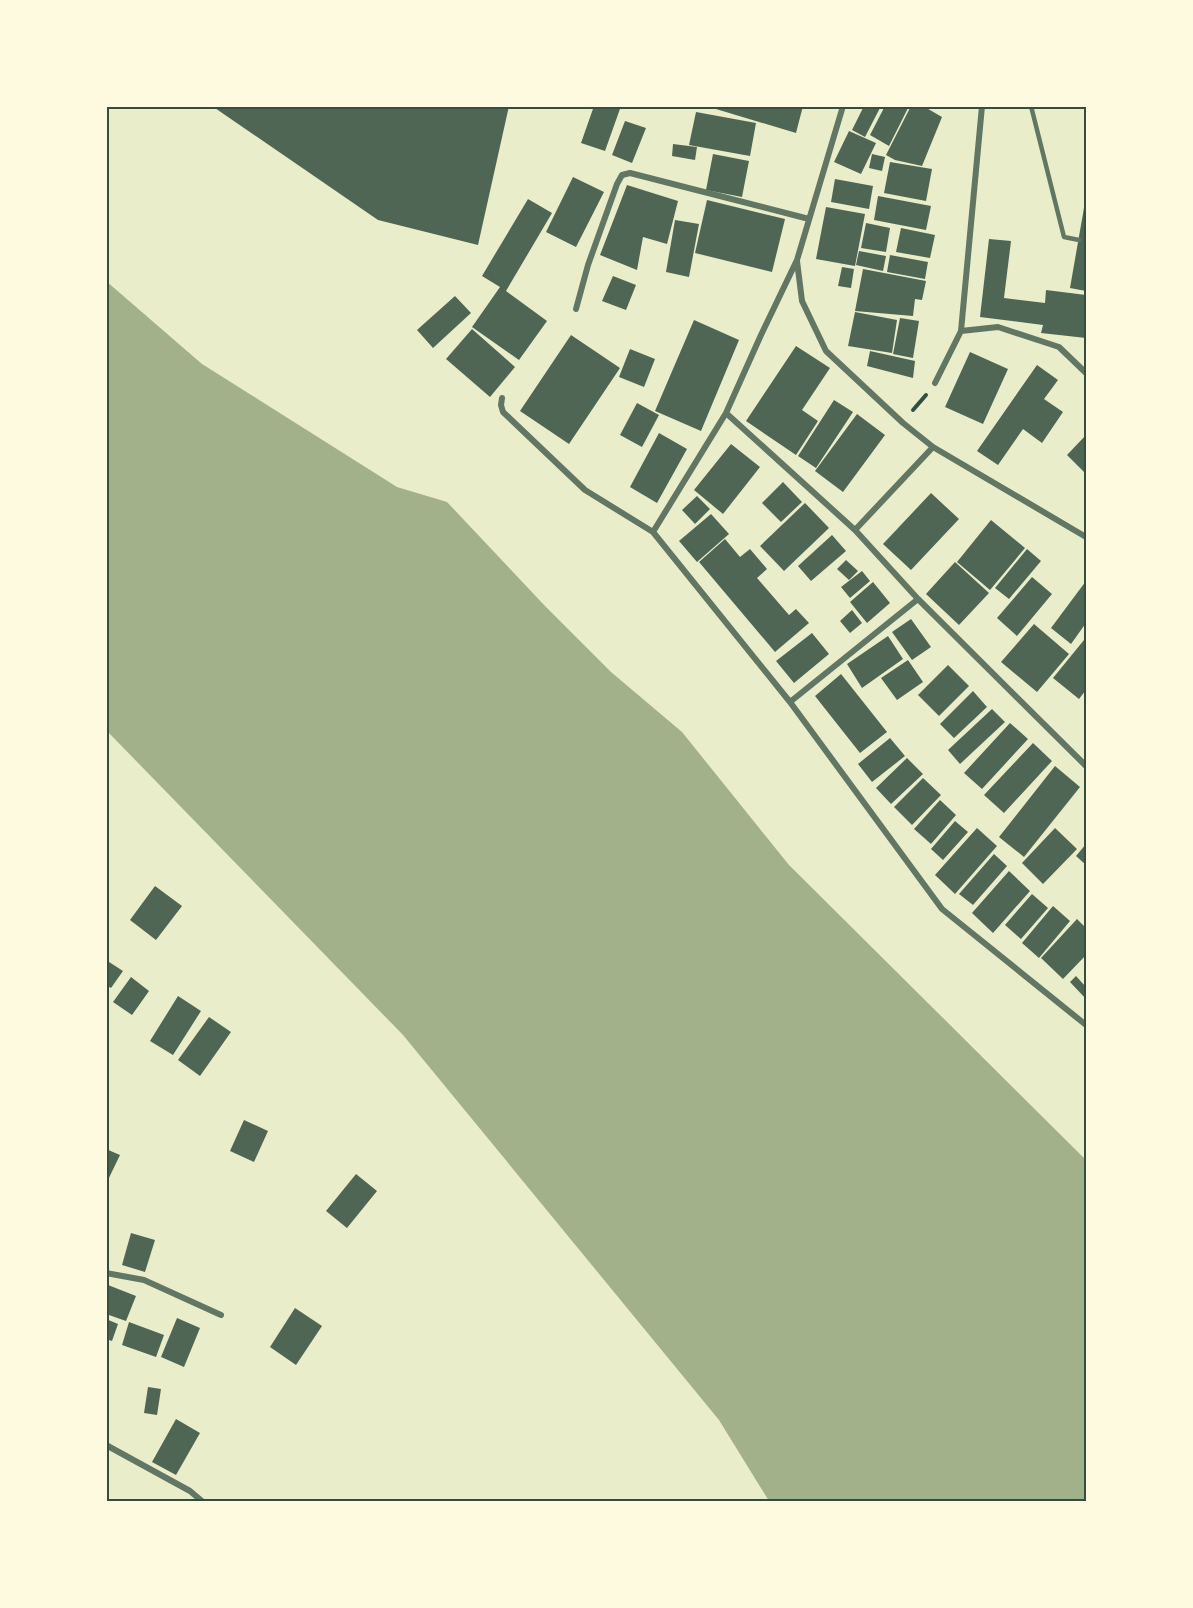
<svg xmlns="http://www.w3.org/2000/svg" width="1193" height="1608" viewBox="0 0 1193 1608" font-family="'Titillium Web',sans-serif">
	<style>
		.water { fill: #a3b18a }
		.building { fill: #4f6655 }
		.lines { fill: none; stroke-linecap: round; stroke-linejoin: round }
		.path { stroke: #344e41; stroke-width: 4 }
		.service { stroke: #617663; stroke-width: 4.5 }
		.minor { stroke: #617663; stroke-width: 6 }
		.neatline { fill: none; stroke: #344e41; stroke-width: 2 }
	</style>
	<rect width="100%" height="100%" fill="#e9edc9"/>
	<path class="water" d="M106,281L202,364L397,487L447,502L545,606L611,672L682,732L789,865L1086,1160V1501H769L719,1420L403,1035L107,731Z"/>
	<path class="building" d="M212,106H509L478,245L378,220Z
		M594,106H621L605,151L581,143Z
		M706,106H803L796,133Z
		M864,106H881L865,137L852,130Z
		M885,106H909L889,146L870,135Z
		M911,106H923L942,117L922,166L895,160L886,155Z
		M696,112L756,123L750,156L689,145Z
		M625,121L646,128L632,163L612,155Z
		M849,131L876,143L861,174L834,162Z
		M673,144L697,147L695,160L672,156Z
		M713,154L749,161L742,197L706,190Z
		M872,154L885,157L882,171L869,168Z
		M890,162L932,169L926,201L884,193Z
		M573,177L604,192L576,247L546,232Z
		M835,179L873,186L869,209L831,202Z
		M627,185L678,201L667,244L643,237L637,270L600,255Z
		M878,196L931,206L926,230L874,220Z
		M528,199L552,213L506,291L547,321L519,360L472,327L500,287L482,276Z
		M707,200L785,219L772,272L695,253Z
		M1085,202H1086V291L1070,288Z
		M826,207L865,214L855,266L816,259Z
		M675,220L699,224L689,277L666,272Z
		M866,223L890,228L886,252L861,248Z
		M901,228L935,235L930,258L896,252Z
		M989,239L1011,241L1004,298L1045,303L1046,290L1086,295V338L1041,333L1043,325L980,317Z
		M859,251L886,256L883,271L856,265Z
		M890,255L928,262L925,279L887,272Z
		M842,267L854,269L851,288L838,286Z
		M863,269L926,281L922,300L915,299L913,316L855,311Z
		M613,276L636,285L626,310L602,301Z
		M455,296L471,313L433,348L417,330Z
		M855,312L897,320L892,353L848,346Z
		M900,318L919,321L913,358L893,354Z
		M694,320L739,340L701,431L655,411Z
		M472,329L515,367L490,397L446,359Z
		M571,335L620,368L569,444L520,411Z
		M796,346L830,368L802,410L818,421L796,455L746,421Z
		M630,349L655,359L644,387L619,377Z
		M870,351L915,361L913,378L867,366Z
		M970,352L1008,369L983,424L945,407Z
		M1037,365L1058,380L1044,399L1063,412L1042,443L1023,429L998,465L977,451Z
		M834,400L853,412L816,468L798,456Z
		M637,403L659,415L642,447L620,435Z
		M857,414L885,435L843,492L815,471Z
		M659,433L687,449L657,503L630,487Z
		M1086,435V474L1067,455Z
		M731,444L760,467L723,514L694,490Z
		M783,482L802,502L781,522L762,503Z
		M931,493L959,519L911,570L883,544Z
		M697,496L710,509L695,524L682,510Z
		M805,503L829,528L784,571L760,546Z
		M711,514L729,534L697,562L679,541Z
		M991,520L1025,548L990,590L957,562Z
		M832,535L846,551L811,581L798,566Z
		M725,539L740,557L750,549L767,569L757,578L789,615L796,609L809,623L775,652L699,562Z
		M1027,549L1041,561L1009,599L995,588Z
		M846,560L858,571L849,580L837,569Z
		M955,562L989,593L959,625L926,594Z
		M862,571L870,581L850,598L841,587Z
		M1032,577L1052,594L1017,636L997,618Z
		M1086,581V623L1071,644L1051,628Z
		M873,582L890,603L867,623L850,602Z
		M852,610L862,623L850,633L840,621Z
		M911,619L931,647L912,660L892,632Z
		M1034,624L1069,654L1037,692L1001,662Z
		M812,633L829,654L794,683L776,661Z
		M888,636L903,659L862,688L847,664Z
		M1084,640L1086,641V690L1079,699L1053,678Z
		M908,660L923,682L897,700L881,678Z
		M948,665L969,686L939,716L918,695Z
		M841,674L887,732L860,753L815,696Z
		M973,691L987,707L954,738L940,724Z
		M992,709L1005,722L960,764L948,750Z
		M1010,723L1028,739L982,789L964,773Z
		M890,738L905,756L872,782L858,764Z
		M1033,743L1052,761L1004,813L984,795Z
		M907,758L923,774L891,804L876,788Z
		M1055,766L1080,787L1024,857L999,837Z
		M923,778L941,795L912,825L894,807Z
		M940,800L956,815L931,844L914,829Z
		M955,821L968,832L943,860L931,849Z
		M977,828L997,846L955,894L935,875Z
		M1055,828L1077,849L1043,884L1022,863Z
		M1086,844V865L1076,856Z
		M994,854L1007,866L973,905L959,894Z
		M1009,871L1030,891L993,933L972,913Z
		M155,886L182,906L156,940L130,920Z
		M1032,894L1048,908L1021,939L1005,925Z
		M1053,906L1070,921L1039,958L1022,943Z
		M1077,919L1086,928V955L1063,979L1041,958Z
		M106,960L123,971L111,988L106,985Z
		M1076,976L1085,986L1086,985V999L1070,982Z
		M131,977L149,991L132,1015L113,1002Z
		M178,996L201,1011L173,1055L150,1041Z
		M209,1017L231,1032L200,1076L178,1060Z
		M244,1120L268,1131L254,1162L230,1151Z
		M106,1149L120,1155L106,1184Z
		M356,1174L377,1191L347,1228L326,1211Z
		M131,1233L155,1240L145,1272L122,1265Z
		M108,1285L136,1296L126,1321L106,1314V1290Z
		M295,1308L322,1326L296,1365L270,1347Z
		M177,1318L200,1328L184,1367L161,1357Z
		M106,1319L118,1324L112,1341L106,1339Z
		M129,1322L164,1335L156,1357L122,1345Z
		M148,1387L161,1389L157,1415L144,1413Z
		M176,1419L200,1433L176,1475L152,1462Z"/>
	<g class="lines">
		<path class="path" d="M913,410L926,395"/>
		<path class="service" d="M1031,106L1064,237L1079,240"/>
		<path class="minor" d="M843,106L797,260L761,335L726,413L653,532L790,702L942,909L1086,1025
			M797,261L802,301L826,351L903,423L933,447L1086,537
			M576,309L588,265L617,184L622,175L630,173L809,219
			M961,331L998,327L1059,347L1086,373
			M935,383L961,331L982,106
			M502,398L501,405L503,412L585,490L653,532
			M726,413L855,530L918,599L1086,766
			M855,530L933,447
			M790,702L918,599
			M106,1273L144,1280L221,1315
			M106,1445L190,1491L203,1502"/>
	</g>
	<rect width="1193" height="1608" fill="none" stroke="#fefae0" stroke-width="216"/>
	<rect x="108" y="108" width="977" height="1392" class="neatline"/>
</svg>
